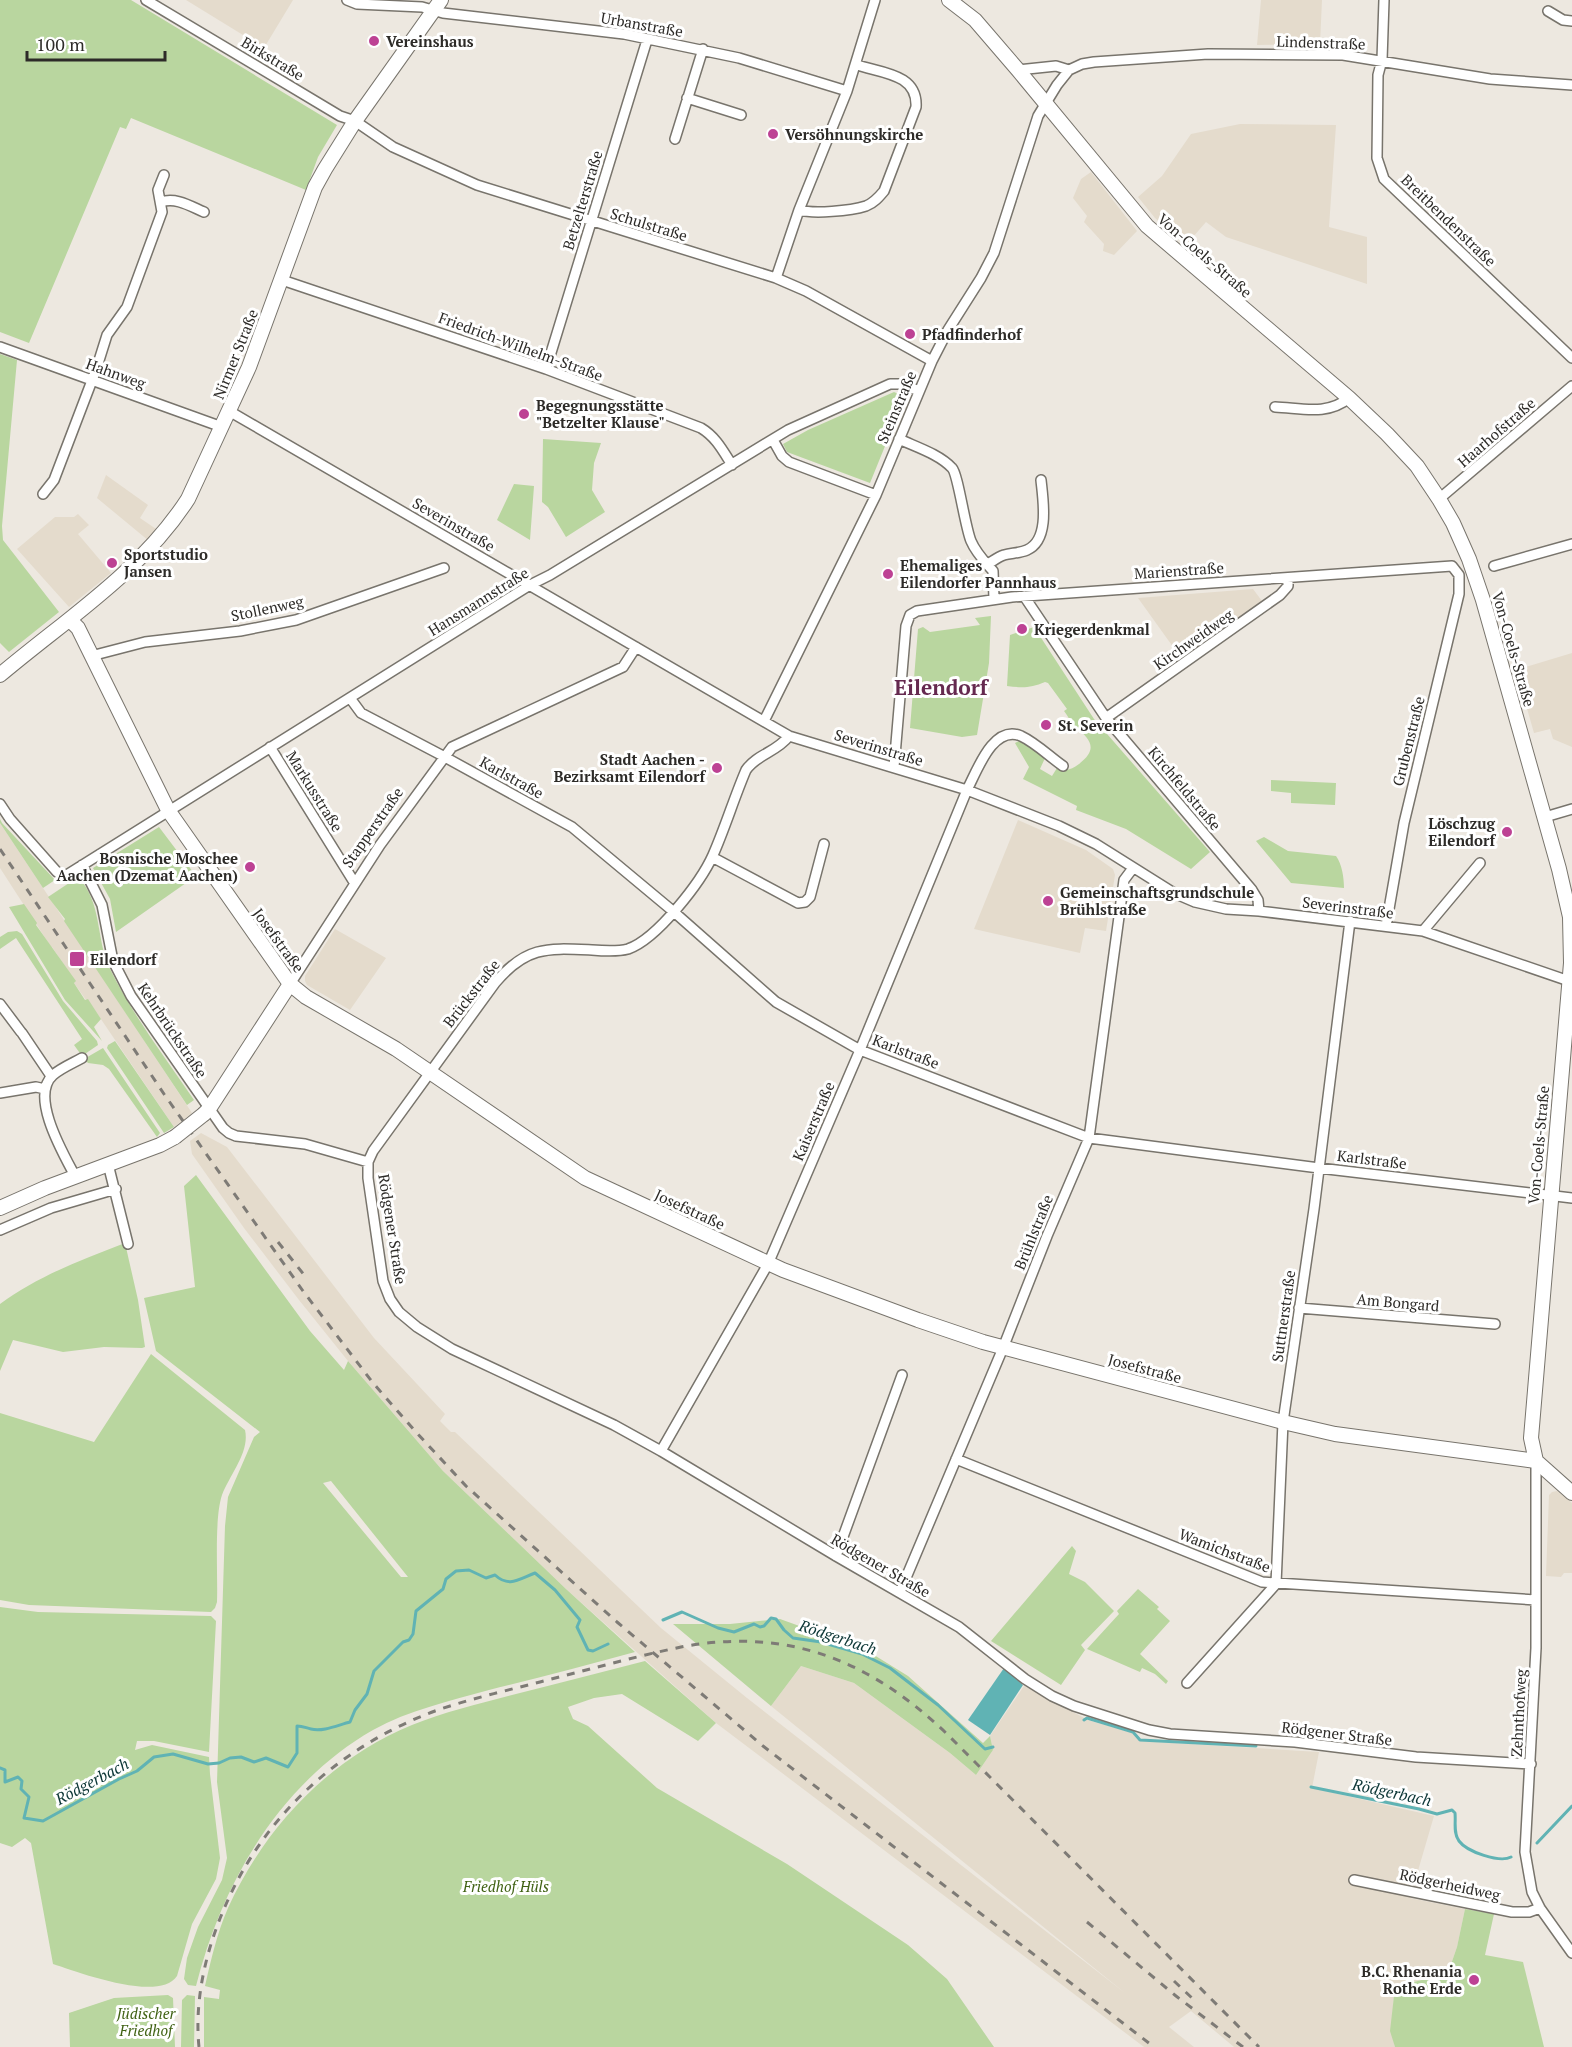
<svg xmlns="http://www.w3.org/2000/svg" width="1572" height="2047" viewBox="0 0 1572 2047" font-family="'PT Serif',serif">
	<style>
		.built { fill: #e4dbcc }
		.green { fill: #b9d69f; fill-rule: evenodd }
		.water { fill: #60b3b4 }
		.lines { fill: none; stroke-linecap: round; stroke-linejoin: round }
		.stream { stroke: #60b3b4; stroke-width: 3 }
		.street-casing { stroke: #78746c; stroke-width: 12 }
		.secondary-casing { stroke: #78746c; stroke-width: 16 }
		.street { stroke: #fff; stroke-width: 9 }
		.secondary { stroke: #fff; stroke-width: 14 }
		.rail { stroke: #7e7b76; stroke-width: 3; stroke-dasharray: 8 8; stroke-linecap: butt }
		.secondary-bridge-casing { stroke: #78746c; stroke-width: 16; stroke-linecap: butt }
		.secondary-bridge { stroke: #fff; stroke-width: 14 }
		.poi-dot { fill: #bd4294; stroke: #fff; stroke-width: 2 }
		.labels { text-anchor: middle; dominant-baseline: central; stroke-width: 6; stroke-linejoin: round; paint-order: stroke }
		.street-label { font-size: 15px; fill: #2d2b28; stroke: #fff }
		.poi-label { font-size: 15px; font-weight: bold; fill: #2d2b28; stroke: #fff; text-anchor: start }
		.park-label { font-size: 15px; font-style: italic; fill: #406214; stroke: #fff }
		.water-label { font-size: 16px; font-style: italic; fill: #0c3636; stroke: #fff }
		.district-label { font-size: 21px; font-weight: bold; fill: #65294f; stroke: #fff }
	</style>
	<rect width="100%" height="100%" fill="#ede8e0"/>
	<path class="built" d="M186,0H293L264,48Z
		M1261,0H1322L1320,44L1257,45Z
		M1240,124L1336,125L1329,227L1367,237V284L1226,237L1206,222L1186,245L1155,218L1138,197L1162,176L1191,134Z
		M1091,172L1137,231L1114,255L1103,251L1104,244L1084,222L1087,216L1073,198L1081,179Z
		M106,475L148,505L140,518L159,531L149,541L97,498Z
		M78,514L89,525L78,534L111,573L69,607L17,549L55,517H74Z
		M1253,589L1262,601L1181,658L1138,598Z
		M1572,653V747L1553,739L1550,729L1534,733L1516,670Z
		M1018,820L1086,850L1113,869L1115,875L1106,931L1085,928L1080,953L974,929Z
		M0,823L192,1113L174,1127L88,1000H86L74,983L75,981L52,947H51L0,868Z
		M335,929L386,958L350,1010L307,985L305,981V976Z
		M201,1133L227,1147L374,1338L445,1414L440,1421L451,1432H455L661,1628L747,1698L1125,1993L771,1706L801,1666L854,1683L950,1753L976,1775L993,1750L990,1736L1024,1686L1088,1720L1132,1733L1140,1741L1319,1752L1312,1788L1434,1816L1410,1898L1465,1909L1457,1947L1448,1973L1395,1987L1391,2031L1395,2047H1234L1191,2011L1169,2027L1194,2047H1144L716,1723L566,1589L443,1471L348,1361L299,1300L244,1228L192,1154L190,1141Z
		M1557,1491L1572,1503V1573H1564L1561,1577L1546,1576L1549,1495L1552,1492Z"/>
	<path class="green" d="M0,0H131L337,125L318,157L306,190L131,118L126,129L120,127L29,343L0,332Z
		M0,354L17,360L2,526L3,540L59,612L9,652L0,643Z
		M894,392L905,397L870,483L787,452L783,444L808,430Z
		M543,439L601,443L594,463L592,490L605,512L566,537L548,507L542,502Z
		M514,484L534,486L530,540L497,520Z
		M991,616L989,663L977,735L962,737L910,728L918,629L923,627L930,632L980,625L975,618Z
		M1034,627L1094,719L1210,852L1191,869L1126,829L1076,810L1077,806L1023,779L1029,767L1015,743L1019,741L1032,747L1045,758L1040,769L1052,776L1057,768C1067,771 1071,770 1079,764C1099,749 1090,739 1076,727C1071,723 1068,716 1064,711L1067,709L1048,683L1045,682C1031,688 1022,688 1007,686L1010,635Z
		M1271,780L1336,783L1335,805L1291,803V793L1271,791Z
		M0,819L2,823L55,880L43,888L0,823Z
		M159,827L196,876L116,932L110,899L93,868Z
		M1264,837L1288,851L1336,856C1342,864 1344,878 1344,888L1291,883L1256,841Z
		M78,877C102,902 96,938 109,967C132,1014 164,1056 194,1100L187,1105L64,921L65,919L48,897Z
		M24,904L37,923L36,925L76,981L74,983L85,1000L88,999L101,1019L94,1027L102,1041L65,1000L9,907Z
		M17,931L22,934L63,1001L97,1041L98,1045L82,1056L74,1045L82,1039L16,938L0,949V937L8,932Z
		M115,1041L174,1127L164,1133L107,1048L108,1045Z
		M103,1048L160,1133L157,1137L109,1069L103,1065L88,1063L84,1059Z
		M196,1175L310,1331L344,1370L348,1361L443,1471L566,1589L635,1652C587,1665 538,1678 489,1690C450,1701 409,1710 373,1730C279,1784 222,1883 196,1986L188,1985L184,1979L187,1958L198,1927L222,1880L227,1858L217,1782L225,1526L228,1497L254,1437L260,1432L156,1351L144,1298L195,1287L184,1186ZM331,1481L408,1577H401L323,1483Z
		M125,1243L138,1300L145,1347L142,1348L104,1347L63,1352L13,1340L0,1371V1304C38,1276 81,1260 125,1243Z
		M151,1354L245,1430C250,1452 230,1474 222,1495C214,1519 218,1574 217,1602L215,1608L211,1612L29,1605L0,1600V1413L94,1442Z
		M1072,1546L1076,1551L1069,1574L1085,1582L1114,1611L1081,1645L1085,1650L1061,1685L991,1641Z
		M1138,1589L1159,1607L1157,1609L1170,1621L1140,1654L1168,1681L1166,1684L1155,1674L1142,1668L1140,1672L1087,1649L1119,1614L1117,1611Z
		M0,1607L38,1612L211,1616L216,1621L209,1752L154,1741H137L135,1750L152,1745L209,1757L210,1774L220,1858L216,1879L192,1924L177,1976C159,2003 78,1972 53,1964L31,1843L25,1838L12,1847L0,1843Z
		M780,1619L866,1650L908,1676L983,1743L990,1736L993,1750L976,1775L950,1753L854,1683L801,1666L771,1706L673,1624H730Z
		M645,1661L716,1723L698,1741L622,1694L594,1698L568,1707L573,1719L588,1726L657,1788L787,1864L908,1945L947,1979L994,2047H204V1997L219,1999L220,1990L205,1986C211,1960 217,1933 228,1908C265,1827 329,1759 412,1725C444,1712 479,1704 512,1695C557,1684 601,1672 645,1661Z
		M1465,1909L1494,1914L1485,1955L1523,1962L1544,2047H1395L1390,2031L1395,1987L1448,1973L1457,1947Z
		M168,1995L173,1998L175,2047H70L69,2013L114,1998Z
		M187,1995L195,1996L194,2047H181L182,2000Z"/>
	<path class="water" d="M1004,1668L1023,1685L990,1735L968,1720Z"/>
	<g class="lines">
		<path class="stream" d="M663,1620L682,1612L718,1628L734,1632L754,1624L760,1627L764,1626L771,1618L776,1619L784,1630L793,1638L821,1642L862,1654L890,1668L938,1705L985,1749L993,1747
			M1084,1720L1087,1718L1133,1732L1140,1740L1256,1746
			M0,1768L5,1770V1782L18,1777L22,1781L21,1789L29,1797L24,1818L43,1821L119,1779L137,1771L154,1757L173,1754L208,1764L219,1763L230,1758L241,1757L254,1762L266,1758L288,1767L297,1753V1726C303,1726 306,1728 311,1729C323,1732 338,1725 350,1722L355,1710L367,1694L374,1671L403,1642L409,1640L413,1634L416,1611L443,1589L446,1579L456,1571L469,1570L486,1578L495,1575C509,1588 519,1579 535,1573L555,1590L580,1620L577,1627L588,1650L593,1651L608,1644
			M1311,1787L1419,1809L1437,1814L1452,1810L1455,1813C1456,1822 1453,1833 1459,1841C1467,1852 1500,1863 1511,1857
			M1537,1843L1572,1806"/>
		<defs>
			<path id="street" d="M146,0L340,116L355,121L393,147L477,185L776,278L806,291L932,361
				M347,0L357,4L422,7L443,13L624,34L739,58L847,91
				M1384,0L1382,60L1378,75L1377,158L1384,179L1572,358
				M1548,11L1563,20L1572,21
				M1018,70L1056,66L1069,70
				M687,98L741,115
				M675,139L703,49
				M161,202C176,197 190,206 204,212
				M799,210C814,214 850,211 866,206C874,203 879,197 884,191L916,107C918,74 882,73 857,65
				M776,278L799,210L847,91L875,0
				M282,280L546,369L701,428C716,437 723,451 732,465
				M0,347L222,427
				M546,369L647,40
				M1275,407C1301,408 1327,416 1349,398
				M229,411L789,736L967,790L1059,826L1096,844L1174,893L1195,902L1226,909L1259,911L1423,931L1572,982
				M899,439C916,447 939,454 952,468C958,474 965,527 971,541C976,553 985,562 993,571L994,599
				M773,440L782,456L789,462L876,495
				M43,494L54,480L96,370L107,335L127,307L162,212L158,190L164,175
				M1439,499L1572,386
				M988,564C993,561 998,557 1004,555C1012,553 1020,553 1027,550C1050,540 1043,500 1041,480
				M1494,566L1572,544
				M1024,596L1106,718L1252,890L1258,900L1259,911
				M91,656L145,642L240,631L296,620L444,568
				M350,698L361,713L443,756L572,827L674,912L776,1002L860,1050L1089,1138L1319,1168L1572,1198
				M1106,718L1280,595L1288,586V578
				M764,721L876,495L932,361L948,330L981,278L994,253L1038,116L1057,85L1069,70L1082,64L1094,62L1208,54L1343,55L1490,79L1572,85
				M789,736C777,752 757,754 746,770C734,798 725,828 713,855C701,882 657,939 628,949C617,952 604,951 592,950C547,948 526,946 495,983L373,1151L368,1162V1178L383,1281L390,1299L399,1312L417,1327L452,1349L614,1425L661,1451L836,1556L959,1627L1025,1679L1052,1696L1074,1706L1149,1730L1170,1734L1295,1742L1416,1757L1531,1764
				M270,747L354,882
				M894,767L906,626L910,615L917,611L1012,597L1452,566L1459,575V594L1404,823L1386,926
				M0,804L10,819L57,872L65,876L530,585L550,575L788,430L890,384H901L919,391
				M1545,817L1572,809
				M712,857L798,903L805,902L810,897L824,844
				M82,865L102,905L113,961L131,996L223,1128L229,1133L236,1136L305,1144L368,1162
				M1423,931L1480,863
				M290,984L380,845L452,747L623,667L636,647
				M0,1004L21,1032
				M22,1033L51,1076
				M0,1093L36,1087L45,1089
				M108,1164L128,1244
				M75,1176C64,1155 29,1096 53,1075C61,1068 73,1063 82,1058
				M0,1230L51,1208L116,1189
				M1299,1308L1495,1324
				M661,1451L768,1264L860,1050L967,790C977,771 993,724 1021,736C1036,743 1050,757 1063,766
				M956,1459L1262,1582L1536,1600
				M1536,1461V1648L1525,1852L1532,1892L1540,1908L1572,1953
				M836,1556L902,1375
				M900,1592L1003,1348L1047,1236L1089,1138L1124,880L1133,868
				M1187,1683L1276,1584L1283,1422L1314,1209L1350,921
				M1354,1880L1512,1912H1529L1540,1908"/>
			<path id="secondary" d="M949,0L975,20L1018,70L1147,226L1349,398L1387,434L1417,466L1439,499L1453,523L1469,559L1483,600L1559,869L1570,917L1571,963L1531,1438L1536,1461L1572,1493
				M70,620L78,628L168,810L290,984L306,997L396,1049L585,1178L783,1270L918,1320L983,1342L1283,1422L1335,1434L1536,1461
				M0,675C65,620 141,572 188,499L249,367L315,187L325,169L355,121L441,0
				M204,1114L209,1109L290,984
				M0,1208L45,1188L160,1145L175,1137"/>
		</defs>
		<use href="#street" class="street-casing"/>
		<use href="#secondary" class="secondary-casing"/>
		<use href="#street" class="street"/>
		<use href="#secondary" class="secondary"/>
		<path class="rail" d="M0,849L164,1094L303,1291L373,1383L416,1432L466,1486L617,1622L763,1746L1154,2047
			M278,1242L305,1276
			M1087,1922L1176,1996L1243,2047
			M1174,1981L1192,1998
			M199,2047C194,1998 207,1946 227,1902C267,1812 343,1745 435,1711C469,1699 505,1691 540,1682C587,1670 633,1657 681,1647C788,1627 869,1660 946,1733L1259,2047"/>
		<defs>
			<path id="secondary-bridge" d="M175,1137L204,1114"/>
		</defs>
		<use href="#secondary-bridge" class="secondary-bridge-casing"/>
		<use href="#secondary-bridge" class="secondary-bridge"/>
	</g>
	<g class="poi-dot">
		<circle cx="374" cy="41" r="6"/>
		<circle cx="773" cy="134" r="6"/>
		<circle cx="910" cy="334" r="6"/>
		<circle cx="524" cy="414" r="6"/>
		<circle cx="112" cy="563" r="6"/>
		<circle cx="888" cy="574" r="6"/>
		<circle cx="1022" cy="629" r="6"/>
		<circle cx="1046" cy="725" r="6"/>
		<circle cx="717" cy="768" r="6"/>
		<circle cx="1507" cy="832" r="6"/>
		<circle cx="250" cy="867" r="6"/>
		<circle cx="1048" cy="901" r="6"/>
		<rect x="69" y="951" width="16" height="16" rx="3"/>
		<circle cx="1474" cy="1980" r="6"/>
	</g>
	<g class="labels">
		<g class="street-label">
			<text transform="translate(642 24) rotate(10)">Urbanstraße</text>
			<text transform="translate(1321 42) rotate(2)">Lindenstraße</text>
			<text transform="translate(273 58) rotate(31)">Birkstraße</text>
			<text transform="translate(582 200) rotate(-73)">Betzelterstraße</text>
			<text transform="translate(1449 220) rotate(44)">Breitbendenstraße</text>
			<text transform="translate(649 224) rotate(17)">Schulstraße</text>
			<text transform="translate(1205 255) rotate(41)">Von-Coels-Straße</text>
			<text transform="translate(521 346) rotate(20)">Friedrich-Wilhelm-Straße</text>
			<text transform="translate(235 354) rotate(-68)">Nirmer Straße</text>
			<text transform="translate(116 373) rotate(20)">Hahnweg</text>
			<text transform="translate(896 407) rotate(-67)">Steinstraße</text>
			<text transform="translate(1496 432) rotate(-41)">Haarhofstraße</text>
			<text transform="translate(454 524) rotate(30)">Severinstraße</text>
			<text transform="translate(1179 570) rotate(-4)">Marienstraße</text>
			<text transform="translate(478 601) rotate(-32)">Hansmannstraße</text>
			<text transform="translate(267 608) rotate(-12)">Stollenweg</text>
			<text transform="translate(1193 639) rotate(-35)">Kirchweidweg</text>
			<text transform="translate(1514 649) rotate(74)">Von-Coels-Straße</text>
			<text transform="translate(1408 741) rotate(-76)">Grubenstraße</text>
			<text transform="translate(879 747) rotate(17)">Severinstraße</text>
			<text transform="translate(512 777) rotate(29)">Karlstraße</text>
			<text transform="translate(1185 788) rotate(50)">Kirchfeldstraße</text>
			<text transform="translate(315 791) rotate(58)">Markusstraße</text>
			<text transform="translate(372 827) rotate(-55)">Stapperstraße</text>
			<text transform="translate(1348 907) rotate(7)">Severinstraße</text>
			<text transform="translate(279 940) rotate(54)">Josefstraße</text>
			<text transform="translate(471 993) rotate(-52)">Brückstraße</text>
			<text transform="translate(173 1030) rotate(56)">Kehrbrückstraße</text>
			<text transform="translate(906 1051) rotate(21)">Karlstraße</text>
			<text transform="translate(813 1121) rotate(-67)">Kaiserstraße</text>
			<text transform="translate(1538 1145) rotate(-85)">Von-Coels-Straße</text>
			<text transform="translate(1372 1159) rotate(7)">Karlstraße</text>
			<text transform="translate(690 1209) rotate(25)">Josefstraße</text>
			<text transform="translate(393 1229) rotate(81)">Rödgener Straße</text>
			<text transform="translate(1033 1232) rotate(-68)">Brühlstraße</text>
			<text transform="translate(1398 1302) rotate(5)">Am Bongard</text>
			<text transform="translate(1283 1316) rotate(-82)">Suttnerstraße</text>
			<text transform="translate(1145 1368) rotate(15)">Josefstraße</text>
			<text transform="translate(1225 1550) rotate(21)">Wamichstraße</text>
			<text transform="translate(881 1565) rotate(30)">Rödgener Straße</text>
			<text transform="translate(1518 1713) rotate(-87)">Zehnthofweg</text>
			<text transform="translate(1337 1733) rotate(7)">Rödgener Straße</text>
			<text transform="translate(1450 1884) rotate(12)">Rödgerheidweg</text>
		</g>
		<g class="poi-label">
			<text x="386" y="41">Vereinshaus</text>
			<text x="785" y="134">Versöhnungskirche</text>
			<text x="922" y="334">Pfadfinderhof</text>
			<text x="536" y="405">Begegnungsstätte<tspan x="536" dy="17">"Betzelter Klause"</tspan></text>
			<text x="124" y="554">Sportstudio<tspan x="124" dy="17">Jansen</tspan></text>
			<text x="900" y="565">Ehemaliges<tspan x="900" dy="17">Eilendorfer Pannhaus</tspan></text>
			<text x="1034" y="629">Kriegerdenkmal</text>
			<text x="1058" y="725">St. Severin</text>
			<text x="705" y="759" text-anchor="end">Stadt Aachen -<tspan x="705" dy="17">Bezirksamt Eilendorf</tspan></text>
			<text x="1495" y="823" text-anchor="end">Löschzug<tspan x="1495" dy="17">Eilendorf</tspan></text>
			<text x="238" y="858" text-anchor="end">Bosnische Moschee<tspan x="238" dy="17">Aachen (Dzemat Aachen)</tspan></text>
			<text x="1060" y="892">Gemeinschaftsgrundschule<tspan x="1060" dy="17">Brühlstraße</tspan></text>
			<text x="90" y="959">Eilendorf</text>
			<text x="1462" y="1971" text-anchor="end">B.C. Rhenania<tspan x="1462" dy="17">Rothe Erde</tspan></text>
		</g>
		<g class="park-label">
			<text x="506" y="1886">Friedhof Hüls</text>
			<text x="146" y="2013">Jüdischer<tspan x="146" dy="17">Friedhof</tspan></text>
		</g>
		<g class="water-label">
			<text transform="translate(838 1637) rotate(18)">Rödgerbach</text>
			<text transform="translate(92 1781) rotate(-28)">Rödgerbach</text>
			<text transform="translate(1392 1792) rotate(12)">Rödgerbach</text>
		</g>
		<g class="district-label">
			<text x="941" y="687">Eilendorf</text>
		</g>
	</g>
	<path d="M27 51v9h138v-9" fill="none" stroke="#2d2b28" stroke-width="3"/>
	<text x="36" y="51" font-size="18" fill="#2d2b28" stroke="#ffffff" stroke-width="4.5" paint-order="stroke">100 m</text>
</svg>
